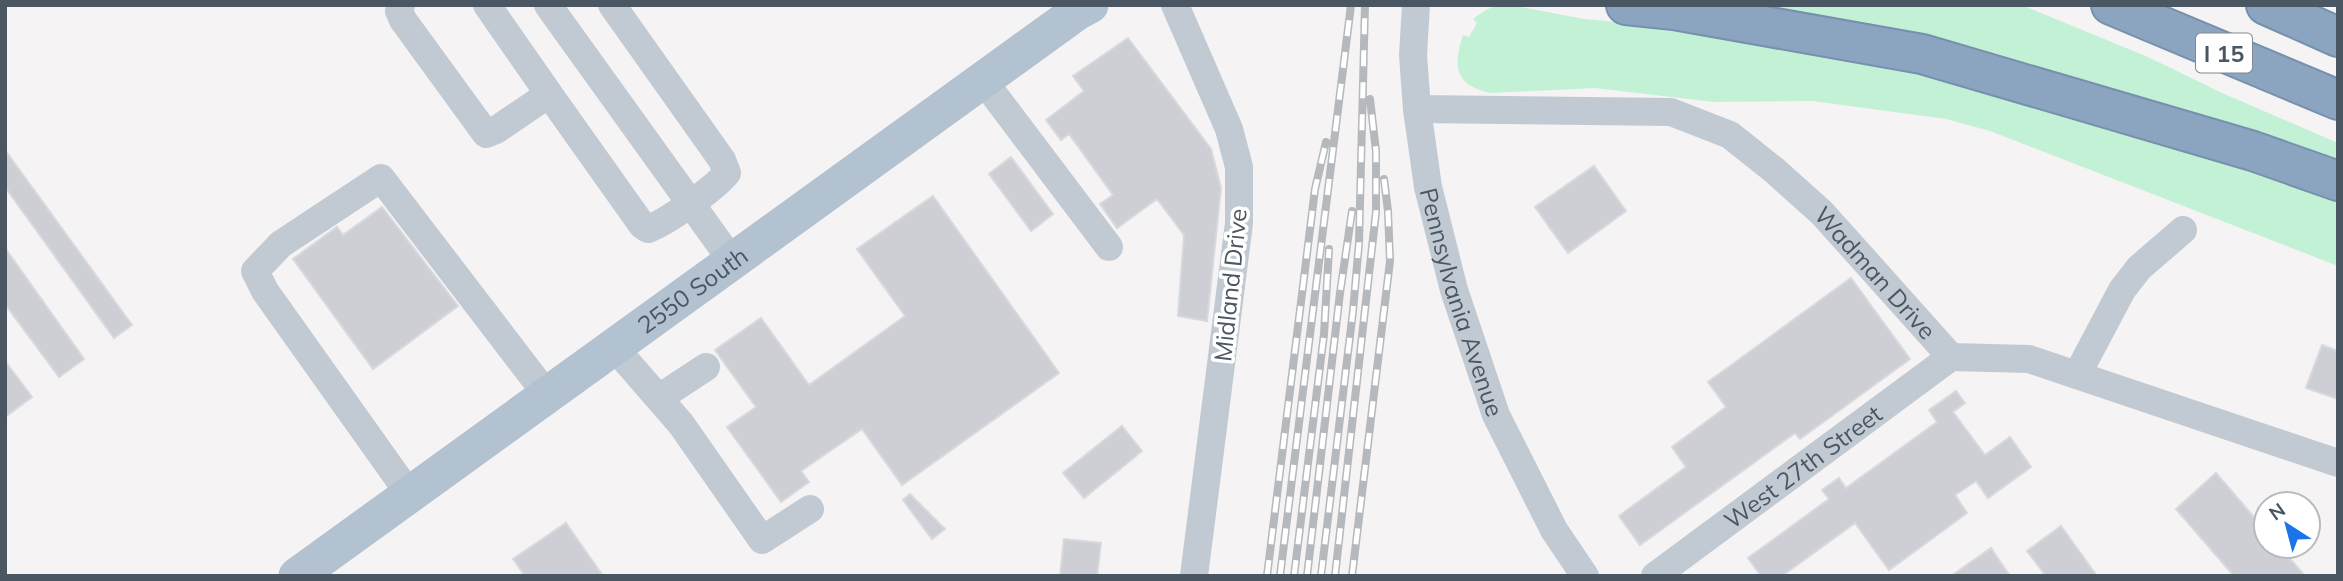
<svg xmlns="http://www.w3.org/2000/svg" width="2343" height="581" viewBox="0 0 2343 581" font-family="Mulish,sans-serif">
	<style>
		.green { fill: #c3f1d5 }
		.building { fill: #cdcfd5; stroke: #d7d9de; stroke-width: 2 }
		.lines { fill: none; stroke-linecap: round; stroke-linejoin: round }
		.highway-casing { stroke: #7690ad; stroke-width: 42 }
		.minor { stroke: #c1cad2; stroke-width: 28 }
		.major { stroke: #b3c2d1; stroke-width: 37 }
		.highway { stroke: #8ba5c1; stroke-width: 38 }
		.rail-casing { stroke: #b5b8bd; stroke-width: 8 }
		.rail { stroke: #fff; stroke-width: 5; stroke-dasharray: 16; stroke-linecap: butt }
		.labels { text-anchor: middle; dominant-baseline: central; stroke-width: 7; stroke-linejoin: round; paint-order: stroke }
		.shield { fill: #fff; stroke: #808990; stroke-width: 2 }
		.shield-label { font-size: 23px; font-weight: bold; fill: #4a5661 }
		.street-label { font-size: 24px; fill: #4a5661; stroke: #fff }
	</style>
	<rect width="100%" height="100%" fill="#f5f3f3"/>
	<path class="green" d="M1501,5H1511L1584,19L1705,30L1853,51L2338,195V266L1990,131L1946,119L1813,101L1714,102L1595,88L1490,93C1454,84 1453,67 1463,35L1469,37L1477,23L1473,19C1482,12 1489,7 1501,5Z
		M1731,5H2022L2148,57L2220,92L2338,143V170Z"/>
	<path class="building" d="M1128,38L1211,149L1221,188L1207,321L1178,316L1184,235L1157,199L1117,228L1100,204L1113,195L1069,134L1061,140L1046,120L1084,91L1073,76Z
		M5,150L132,325L114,338L5,187Z
		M1011,157L1053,214L1031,231L989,174Z
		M1594,166L1626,211L1568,253L1535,207Z
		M933,196L1059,373L902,485L862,429L801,471L809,482L781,502L727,427L756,407L715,350L761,318L809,385L905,316L857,249Z
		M382,207L458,306L373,369L293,259L337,227L343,235Z
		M5,248L84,359L59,377L5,304Z
		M1851,278L1910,359L1800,439L1795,433L1640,545L1619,516L1686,467L1672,447L1726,407L1708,382Z
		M2322,345L2338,351V399L2306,388Z
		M5,361L32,397L5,417Z
		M1956,391L1965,403L1953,412L1985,455L2010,437L2031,467L1988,498L1976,481L1955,495L1967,513L1889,570L1855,523L1782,576H1761L1748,558L1829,499L1822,490L1839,478L1846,488L1937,422L1929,410Z
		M1122,426L1142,451L1084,498L1063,473Z
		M2216,473L2266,531V546H2279L2305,576H2234L2176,509Z
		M910,494L945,529L932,539L903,500Z
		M566,523L603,576H525L513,559Z
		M2061,526L2097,576H2046L2027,551Z
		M1064,539L1101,543L1097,576H1060Z
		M1991,548L2010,576H1951Z"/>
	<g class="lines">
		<defs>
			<path id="highway" d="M1626,5L1674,10L1922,54L2253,151L2338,181
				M2111,5L2338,100
				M2266,5L2338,37"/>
		</defs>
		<use href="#highway" class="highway-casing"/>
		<g class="minor">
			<path d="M401,5L399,11L403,20L486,134L496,130L549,94L642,225L648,229C667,222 714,189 727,173L722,160L612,5"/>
			<path d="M487,5L549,94"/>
			<path d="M548,5L732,261"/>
			<path d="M1175,5L1229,129L1239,167V223L1194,576"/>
			<path id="s1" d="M1416,5L1413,55L1417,109L1428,187L1454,290L1496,415L1554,530L1585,576"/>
			<path d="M983,80L1109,247"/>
			<path id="s2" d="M1417,109L1671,112L1730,135L1774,170L1822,213L1951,357L2029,359L2338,463"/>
			<path d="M614,347L681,424L762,540L810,509"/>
			<path d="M2077,375L2122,290L2139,268L2183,230"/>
			<path d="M659,398L706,367"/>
			<path d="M410,495L265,291L255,271L281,244L381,178L547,395"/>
			<path id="s3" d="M1655,576L1951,357"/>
		</g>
		<path class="major" id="s4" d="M297,576L1077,12L1090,5"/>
		<use href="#highway" class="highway"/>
		<defs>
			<path id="rail" d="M1267,576L1315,189L1326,142
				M1280,576L1351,5
				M1294,576L1324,334L1329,249
				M1307,576L1340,293L1352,211
				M1321,576L1353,311L1359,243L1365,5
				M1335,576L1376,212V151L1370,99
				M1352,576L1390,261L1388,211L1384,179"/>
		</defs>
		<use href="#rail" class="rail-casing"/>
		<use href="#rail" class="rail"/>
	</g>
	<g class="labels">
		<rect class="shield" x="2196" y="33.5" width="56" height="39" rx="5"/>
		<g class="shield-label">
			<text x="2224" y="53">I 15</text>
		</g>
		<g class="street-label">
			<text stroke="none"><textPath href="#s2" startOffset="518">Wadman Drive</textPath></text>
			<text transform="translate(1230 285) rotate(-84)">Midland Drive</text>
			<text stroke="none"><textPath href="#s4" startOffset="488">2550 South</textPath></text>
			<text stroke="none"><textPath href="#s1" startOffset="303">Pennsylvania Avenue</textPath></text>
			<text stroke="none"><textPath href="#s3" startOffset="184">West 27th Street</textPath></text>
		</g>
	</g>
	<rect width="2343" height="581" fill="none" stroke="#4a5661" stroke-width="14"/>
	<g transform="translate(2287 525) rotate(324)"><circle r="33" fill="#ffffff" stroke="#b7bbc0" stroke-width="2"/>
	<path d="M0-5L12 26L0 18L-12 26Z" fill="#1a73e8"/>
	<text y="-10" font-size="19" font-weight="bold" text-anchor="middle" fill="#4a5661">N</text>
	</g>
</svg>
